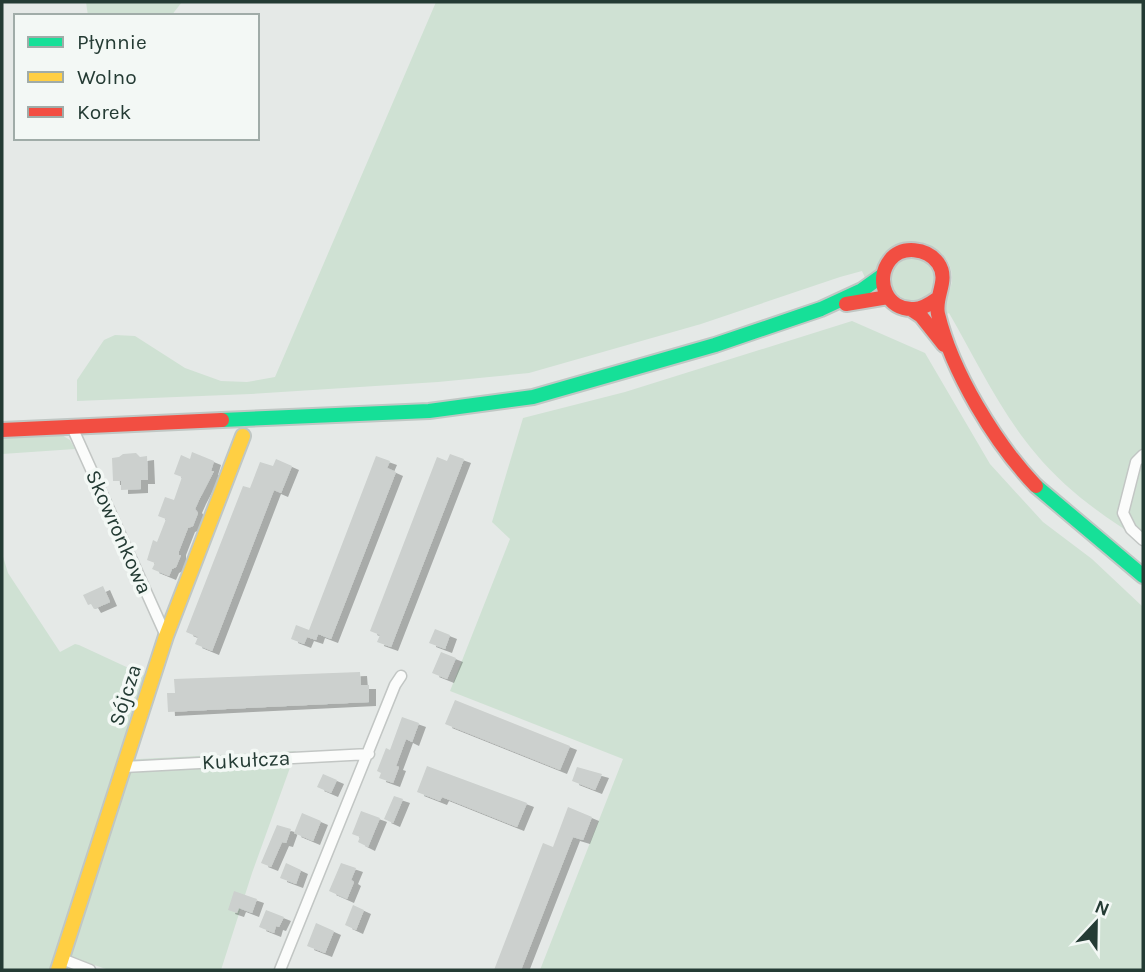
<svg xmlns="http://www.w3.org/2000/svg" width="1145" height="972" viewBox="0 0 1145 972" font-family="Karla,sans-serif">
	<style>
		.green { fill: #cfe1d3 }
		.building { fill: #ccd0ce; filter: url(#shadow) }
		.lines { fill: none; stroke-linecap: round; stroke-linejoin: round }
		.street-casing { stroke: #c2c6c4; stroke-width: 13 }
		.fast-casing { stroke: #c0c7c4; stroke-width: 18 }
		.slow-casing { stroke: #c0c7c4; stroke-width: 18 }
		.jam-casing { stroke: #c0c7c4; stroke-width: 18 }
		.street { stroke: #fbfcfb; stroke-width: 10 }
		.fast { stroke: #16e098; stroke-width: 14 }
		.slow { stroke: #ffcf43; stroke-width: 14 }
		.jam { stroke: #f24e42; stroke-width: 14 }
		.labels { text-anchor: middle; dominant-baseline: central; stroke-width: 7; stroke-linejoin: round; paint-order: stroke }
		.street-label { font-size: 21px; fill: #243b34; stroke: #f3f8f5 }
	</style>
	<defs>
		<filter id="shadow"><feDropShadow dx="7" dy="4" stdDeviation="0" flood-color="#0004"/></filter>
	</defs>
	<rect width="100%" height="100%" fill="#e5e9e7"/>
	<path class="green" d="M86,2H182L171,16H88Z
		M436,2H1143V541C1104,517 1066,490 1036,454C1001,413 976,360 949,313L945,315C942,302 952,291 952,278C952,265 945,254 933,248C917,239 896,239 884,254C877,264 876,273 866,280L862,271L840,277L701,324L529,373L438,382L251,394L77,401V380L104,340L115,335L135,336L185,368L221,381L247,382L275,377Z
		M891 280a22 22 0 1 1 44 0a22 22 0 1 1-44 0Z
		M852,321L925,353L990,464L1043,522L1092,559L1143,607V970H540L623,759L450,691L510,539L492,522L523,418L625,392Z
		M60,434L70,440L75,449L2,454V437Z
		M2,553L8,573L60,652L75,644L79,645L148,677L120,760L296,751L252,873L221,970H109L58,953L52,970H2Z"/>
	<path class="building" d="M192,452L214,461L211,471H214L199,500L195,509L198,513L193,526L188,528L179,551V555H181L176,567L172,569L169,576L152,569L155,563L147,560L153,540L157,542L166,519L158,516L165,497L174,500L182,477L174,474L181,455L190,459Z
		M136,453L140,457L147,456L148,480H141V489L121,490V481H113L112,458L119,457L123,454Z
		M450,454L464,459L391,647L377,642L380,635L370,631L437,457L447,461Z
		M376,456L390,461L387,468L396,472L331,639L318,634L316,640L307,637L304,644L291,639L296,625L309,630Z
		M276,459L292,466L281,493L274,490L212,651L195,644L198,637L186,632L243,486L250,488L260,462L273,466Z
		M103,586L110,602L94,609L91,604L88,605L83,595Z
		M435,629L450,635L445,649L429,643Z
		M441,652L456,658L447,679L432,673Z
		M360,672L361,685H369V702L168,712L167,693H175L174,679Z
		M455,700L570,746L560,770L445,724Z
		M402,717L419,723L412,742L406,739L396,766L399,767L393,783L379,778L381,773L377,771L386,748L390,750Z
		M427,766L527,803L517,827L442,797L440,801L417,792Z
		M577,767L602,774L595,790L572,781Z
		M323,774L337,780L331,793L317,787Z
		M394,796L403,799L393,823L384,819Z
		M568,807L592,817L583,840L573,837L521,970H494L543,843L553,847Z
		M361,811L380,818L368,847L358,842L360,837L352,834Z
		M302,813L321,821L313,841L294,833Z
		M277,825L291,829L286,843L282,842L271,867L261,863Z
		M286,863L301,870L296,884L280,878Z
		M341,863L356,868L351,880L354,882L347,899L329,891Z
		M234,891L257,899L252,913L239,908L237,913L228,910Z
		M353,905L364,910L356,930L345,925Z
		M266,910L284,917L279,927L276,926L274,933L259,927Z
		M316,923L334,931L325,953L307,946Z"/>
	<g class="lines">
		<defs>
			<path id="street" d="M72,427L166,636
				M1143,455L1136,462L1123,513L1131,529L1143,540
				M124,767L369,754
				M62,959L90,970
				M280,970L395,685L401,676"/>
			<path id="fast" d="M222,420L429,411L533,397L715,345L821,309L862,290L883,275
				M1036,486L1143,576"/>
			<path id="slow" d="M58,970L166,636L243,436"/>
			<path id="jam" d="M938,298C931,303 923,309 914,309C887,311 874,280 890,260C902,245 927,248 938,263C950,280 934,296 938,314C952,372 995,443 1036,486
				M846,304L888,297
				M912,310L921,316L944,345
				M2,430L222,420"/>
		</defs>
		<use href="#street" class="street-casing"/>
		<use href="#fast" class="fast-casing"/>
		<use href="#slow" class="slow-casing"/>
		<use href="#jam" class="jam-casing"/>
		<use href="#street" class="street"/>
		<use href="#fast" class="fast"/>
		<use href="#slow" class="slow"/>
		<use href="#jam" class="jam"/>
	</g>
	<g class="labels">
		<g class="street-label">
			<text transform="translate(119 532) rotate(66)">Skowronkowa</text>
			<text transform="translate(125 695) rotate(-72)">Sójcza</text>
			<text transform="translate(246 760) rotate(-3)">Kukułcza</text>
		</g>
	</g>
	<rect width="1145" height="972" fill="none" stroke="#243b34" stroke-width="7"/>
	<rect x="14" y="14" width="245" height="126" fill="#f3f8f5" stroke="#a0aca8" stroke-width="2"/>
	<rect x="28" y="37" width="35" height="10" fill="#16e098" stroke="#a0aca8" stroke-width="2"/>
	<text x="77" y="49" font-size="21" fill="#243b34">Płynnie</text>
	<rect x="28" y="72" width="35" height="10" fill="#ffcf43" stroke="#a0aca8" stroke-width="2"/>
	<text x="77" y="84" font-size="21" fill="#243b34">Wolno</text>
	<rect x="28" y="107" width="35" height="10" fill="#f24e42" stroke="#a0aca8" stroke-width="2"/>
	<text x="77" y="119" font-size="21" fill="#243b34">Korek</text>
	<g transform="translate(1096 923) rotate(22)" stroke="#f3f8f5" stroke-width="5" paint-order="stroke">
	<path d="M0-5L12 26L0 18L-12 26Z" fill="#243b34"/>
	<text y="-10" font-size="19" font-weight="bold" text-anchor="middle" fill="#243b34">N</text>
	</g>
</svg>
